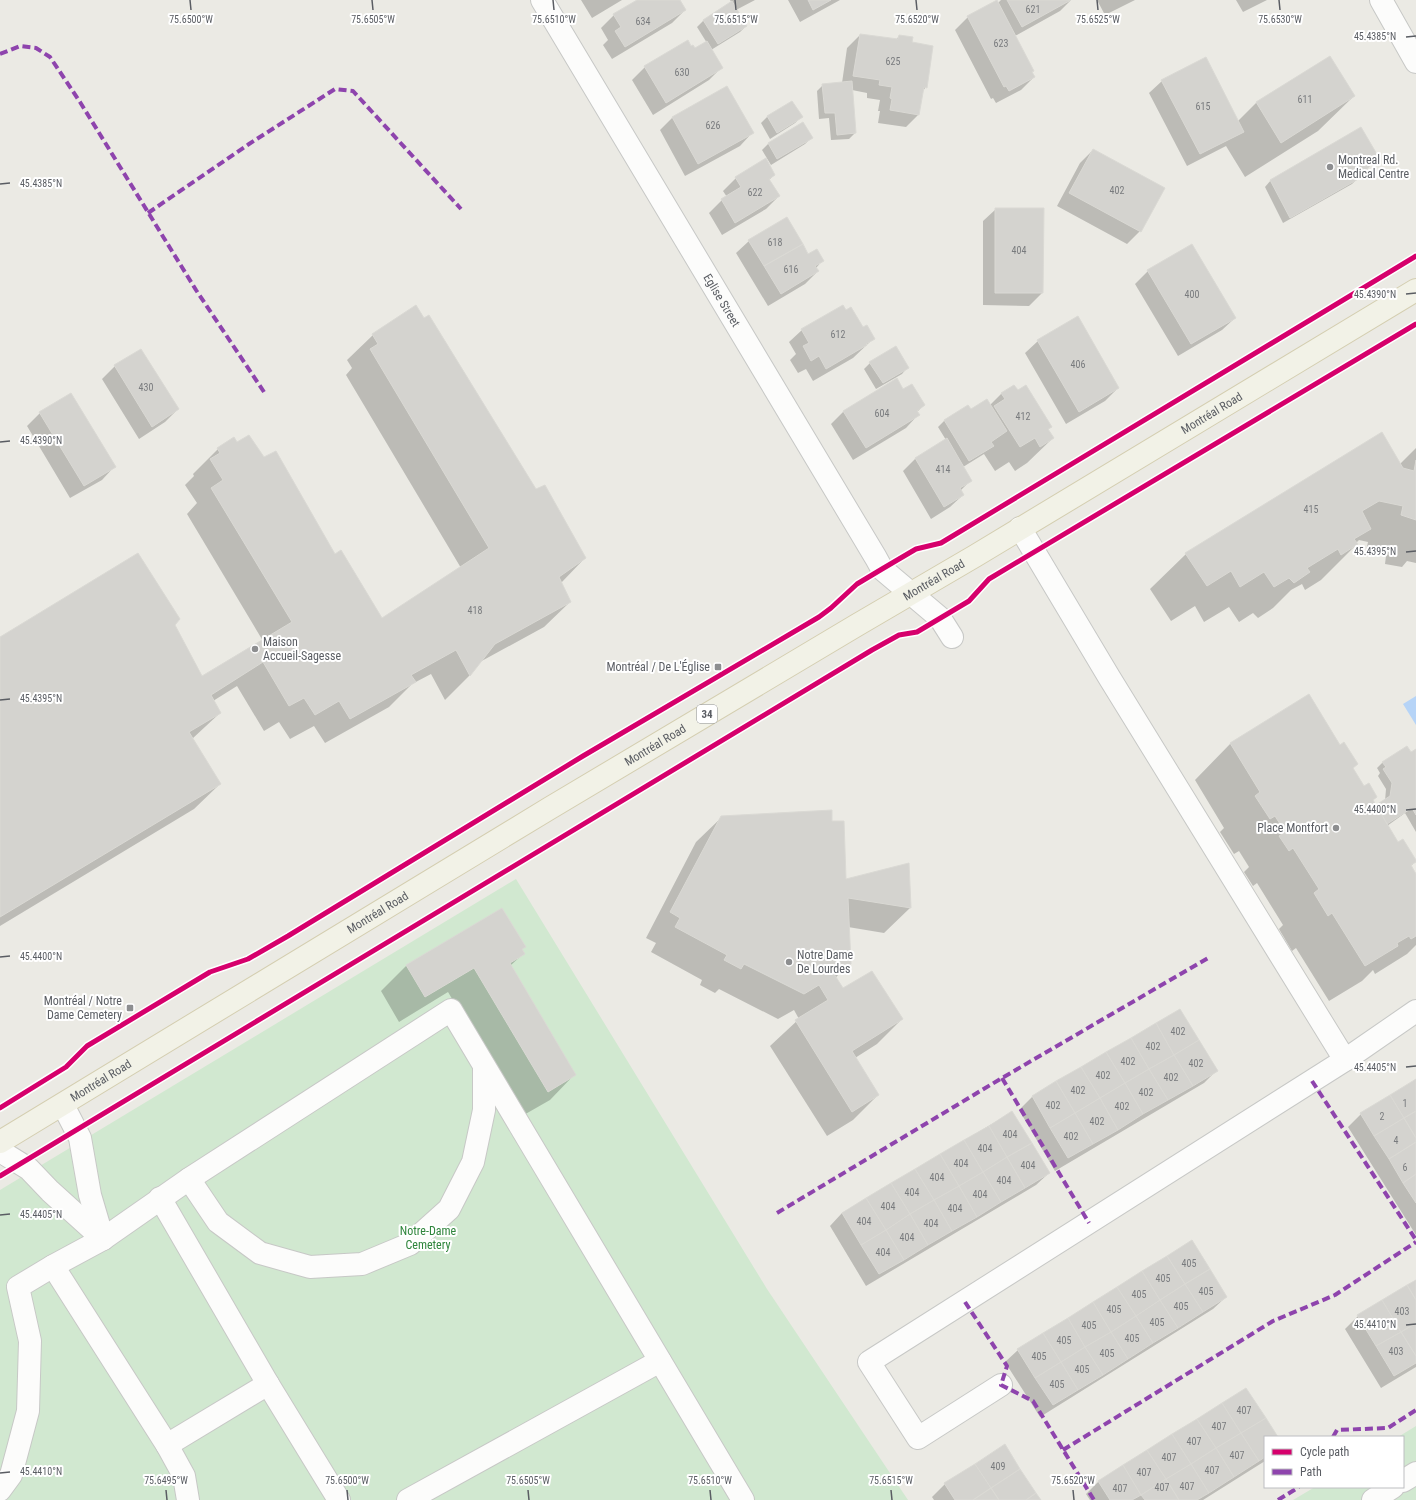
<svg xmlns="http://www.w3.org/2000/svg" width="1416" height="1500" viewBox="0 0 1416 1500" font-family="'Roboto Condensed',sans-serif">
	<style>
		.green { fill: #d1e8d0 }
		.water { fill: #b6d4f7 }
		.shadow { fill: #0003 }
		.building { fill: #d4d3cf; stroke: #dad9d4 }
		.lines { fill: none; stroke-linecap: round; stroke-linejoin: round }
		.minor-casing { stroke: #c7c8c6; stroke-width: 24 }
		.major-casing { stroke: #d4ceb0; stroke-width: 24 }
		.minor { stroke: #fcfcfb; stroke-width: 22 }
		.major { stroke: #f2f2e7; stroke-width: 22 }
		.quiet { stroke: #8e44ad; stroke-width: 4; stroke-dasharray: 8 4; stroke-linecap: butt }
		.cycleway-casing { stroke: #fff; stroke-width: 8 }
		.cycleway { stroke: #d6006c; stroke-width: 5 }
		.ticks { fill: none; stroke: #5a5d63; stroke-width: 1.5 }
		.poi-dot { fill: #8d8e90; stroke: #fff; stroke-width: 1.5 }
		.labels { text-anchor: middle; dominant-baseline: central; stroke-width: 4; stroke-linejoin: round; paint-order: stroke }
		.number-label { font-size: 10px; fill: #797b7e }
		.shield { fill: #fff; stroke: #8c8e92; stroke-width: 1 }
		.shield-label { font-size: 11px; font-weight: bold; fill: #5a5d63 }
		.poi-label { font-size: 12px; fill: #5a5d63; stroke: #fff; text-anchor: start }
		.street-label { font-size: 12px; fill: #5a5d63; stroke: #fff }
		.park-label { font-size: 12px; fill: #2f853c; stroke: #fff }
		.ticks-label { font-size: 10px; text-anchor: middle; fill: #5a5d63; stroke: #fff; stroke-width: 4; stroke-linejoin: round; paint-order: stroke }
	</style>
	<rect width="100%" height="100%" fill="#ebeae4"/>
	<path class="green" d="M516,879L767,1289L908,1500H0V1190Z
		M1416,1426V1500H1293L1315,1487H1403V1437H1398Z"/>
	<path class="water" d="M1416,696V725L1403,704Z"/>
	<path class="shadow" d="M581,0H622L592,18Z
		M639,0H679L685,10L672,23L612,59L603,45L608,40L601,28L614,15Z
		M730,0H755L736,10L746,26L740,32L711,50L722,67L709,80L653,115L632,80L645,67L691,47L695,50L707,43L697,27L703,21L732,3Z
		M788,0H840L800,22Z
		M1001,0H1071L1060,11L1015,36L1034,77L1021,90L996,103L993,98L991,99L955,30L968,17L998,3Z
		M1097,0H1135L1105,15Z
		M1236,0H1267L1243,12Z
		M860,35L896,40L899,36L910,43L926,87L922,92L918,115L906,127L878,123L880,111H878L880,100L867,98V93L852,90L855,133L849,139L831,140L829,118L819,119L817,91L823,85L842,83L847,48Z
		M1329,57L1354,96L1318,131L1245,177L1226,146L1187,166L1149,93L1162,81L1237,122L1256,103Z
		M727,87L752,133L740,146L685,176L660,130L672,118Z
		M792,102L801,117L795,123L770,139L761,123L767,117Z
		M803,123L812,137L805,144L771,165L762,150L768,144Z
		M1093,150L1140,231L1127,244L1057,206L1080,163Z
		M774,175L769,180L779,196L766,209L722,235L709,213L722,200L727,197L723,191L736,178Z
		M1359,177L1352,184L1283,223L1265,187L1271,180Z
		M996,209L1042,293L1029,306L983,305V221Z
		M749,241L808,255L823,260L816,268L818,271L805,284L768,306L736,253Z
		M1148,271L1235,318L1222,330L1178,356L1135,284Z
		M862,328L873,339L853,358L813,381L806,369L798,373L790,360L796,354L789,342L802,330Z
		M373,335L535,490L585,558L561,583L570,602L544,627L478,663L470,675L445,700L431,674L412,684L389,707L325,743L314,726L290,739L279,722L264,731L237,686L213,701L220,713L192,739L220,784L194,809L0,926V639L174,625L202,677L263,641L187,514L197,503L185,485L194,476L193,474L218,449L334,555L381,620L461,568L346,375L352,368L347,360Z
		M1038,341L1118,388L1105,401L1066,424L1025,353Z
		M870,363L908,367L902,374L876,389L864,369Z
		M115,366L178,409L165,422L139,439L102,379Z
		M1014,386L1051,427L1047,430L1053,438L1027,463L1015,471L1009,462L995,471L984,454L963,467L971,480L960,491L963,495L950,507L931,519L903,471L915,459L946,440L938,427L944,421L968,407L970,410L990,405L1001,394Z
		M903,390L924,405L917,412L918,415L906,428L853,460L831,424L844,411Z
		M40,413L114,467L102,480L70,498L27,426Z
		M1416,448V563L1407,561L1402,567L1385,564L1386,556L1366,551L1368,542L1359,540L1356,543L1357,544L1321,580L1305,590L1302,584L1291,590L1273,608L1258,618L1253,613L1239,622L1229,607L1204,622L1195,606L1171,621L1150,589L1186,554L1400,464Z
		M1309,695L1363,787L1376,797L1372,801L1376,806L1385,801L1386,789L1378,776L1380,773L1377,768L1383,762L1410,754L1416,750V832L1405,813L1387,826L1398,843L1416,861L1410,867L1416,876V945L1407,954L1375,974L1373,970L1362,981L1329,1001L1296,948L1292,951L1279,929L1283,925L1257,883L1253,886L1244,872L1249,867L1239,851L1234,854L1220,832L1224,828L1195,780L1230,744Z
		M722,817L832,823L846,880L910,908L884,933L848,927L850,964L835,978L843,989L902,1019L877,1044L855,1058L878,1095L853,1120L827,1136L770,1046L799,1019L794,1010L778,1019L719,989L715,993L700,985L702,980L651,952L656,943L646,938L696,842Z
		M502,910L524,947L521,950L523,954L510,966L575,1074L550,1100L522,1116L448,992L399,1022L381,991L406,966Z
		M1180,1010L1217,1070L1204,1083L1055,1171L1019,1110L1032,1097Z
		M1416,1080V1235L1348,1127L1361,1114Z
		M1012,1112L1049,1173L1036,1185L866,1286L830,1226L842,1213Z
		M1416,1281V1367L1381,1388L1345,1329L1358,1316Z
		M1226,1297L1213,1309L1040,1417L1005,1362L1018,1350Z
		M1246,1389L1277,1437H1265V1461L1203,1500H1090L1086,1494L1099,1481Z
		M945,1484L1040,1500H934L932,1497Z"/>
	<path class="building" d="M637,0H680L686,10L625,47L615,31L621,27L613,14Z
		M808,0H831L813,10Z
		M997,0L1034,71L1032,72L1035,77L1009,91L1006,86L1004,87L967,16Z
		M1007,0H1071L1022,27Z
		M732,1L747,26L718,44L703,20Z
		M860,34L898,39L899,35L913,37L912,42L933,46L927,88L924,87L919,115L890,110L892,99L890,98L892,87L879,85L880,80L853,76Z
		M688,40L691,46L693,45L695,48L707,41L723,68L666,103L644,66Z
		M1330,56L1355,96L1281,143L1256,102Z
		M1206,57L1244,132L1200,154L1161,80Z
		M852,81L856,133L837,135L835,113H825L822,84Z
		M727,86L754,133L698,164L672,117Z
		M792,101L803,117L777,133L767,116Z
		M803,122L813,138L777,159L768,143Z
		M1361,127L1378,156L1360,178L1290,218L1270,180Z
		M1093,149L1165,188L1141,232L1069,193Z
		M766,158L775,175L769,179L780,196L735,223L721,199L741,187L735,177Z
		M995,208H1044L1043,293H995Z
		M787,217L803,244L764,266L748,240Z
		M803,244L808,254L817,249L824,261L815,266L819,271L781,294L764,266Z
		M1192,244L1236,318L1191,344L1147,270Z
		M416,305L424,318L429,315L536,489L545,485L586,558L559,577L571,602L495,644L470,676L456,650L411,675L416,682L350,719L339,701L315,715L304,698L289,706L263,662L211,695L221,713L189,732L221,784L0,917V637L138,553L180,619L175,625L202,676L292,622L211,488L223,480L210,459L220,453L217,448L234,437L237,442L249,435L264,457L276,451L335,554L341,550L382,618L489,548L370,349L378,344L372,334Z
		M843,305L846,310L851,307L863,327L867,325L875,339L866,344L867,345L826,369L819,356L811,361L803,346L809,343L801,329Z
		M1078,316L1119,388L1079,412L1037,340Z
		M896,346L909,368L883,383L869,362Z
		M141,349L179,409L152,427L114,365Z
		M897,378L903,389L912,384L925,405L917,411L920,415L866,448L843,411Z
		M1014,385L1018,390L1026,385L1052,427L1048,429L1054,438L1040,447L1035,438L1020,447L994,406L1005,399L1001,393Z
		M71,393L116,467L84,486L39,412Z
		M987,399L1007,431L991,442L994,446L969,461L944,420L968,405L971,409Z
		M1382,432L1403,468L1414,471L1416,460V520L1401,515L1403,506L1379,501L1362,511L1371,529L1354,539L1358,544L1341,555L1338,549L1307,568L1310,572L1294,583L1289,578L1274,587L1264,572L1240,587L1231,571L1207,586L1185,553Z
		M947,438L972,481L960,488L964,495L944,507L915,458Z
		M1309,694L1340,745L1344,742L1358,764L1353,768L1364,786L1369,783L1377,797L1373,800L1398,842L1403,839L1416,860V862L1411,865L1416,874V936L1411,939L1409,936L1397,943L1398,946L1365,966L1332,913L1328,916L1314,893L1319,889L1293,848L1289,851L1279,836L1285,832L1275,816L1270,819L1255,796L1260,792L1230,743Z
		M1407,746L1411,752L1416,749V815L1412,808L1387,824L1376,805L1390,796L1392,783L1383,769L1386,767L1382,762Z
		M832,810V821H844L846,879L909,863L911,908L848,898L851,964L834,974L843,988L872,971L903,1019L852,1051L879,1095L852,1112L795,1020L828,1000L819,985L804,994L744,964L741,969L724,960L727,955L675,927L680,918L670,912L721,816Z
		M502,908L526,947L522,949L525,954L510,963L576,1075L548,1092L474,968L425,997L406,965Z
		M1180,1009L1199,1040L1174,1055L1156,1023Z
		M1156,1023L1174,1055L1149,1069L1131,1038Z
		M1131,1038L1149,1069L1125,1083L1106,1052Z
		M1199,1040L1218,1071L1193,1086L1174,1055Z
		M1106,1052L1125,1083L1100,1098L1081,1067Z
		M1174,1055L1193,1086L1168,1100L1149,1069Z
		M1081,1067L1100,1098L1075,1113L1056,1081Z
		M1149,1069L1168,1100L1143,1114L1125,1083Z
		M1416,1079V1111L1404,1118L1390,1095Z
		M1056,1081L1075,1113L1050,1128L1032,1096Z
		M1125,1083L1143,1114L1118,1130L1100,1098Z
		M1390,1095L1404,1118L1374,1136L1360,1113Z
		M1100,1098L1118,1130L1093,1144L1075,1113Z
		M1012,1111L1032,1143L1007,1157L989,1126Z
		M1416,1111V1138L1404,1118Z
		M1075,1113L1093,1144L1068,1158L1050,1128Z
		M1404,1118L1416,1138V1142L1389,1159L1374,1136Z
		M989,1126L1007,1157L983,1172L964,1140Z
		M964,1140L983,1172L959,1186L940,1154Z
		M1416,1142V1174L1403,1183L1389,1159Z
		M1032,1143L1050,1173L1025,1188L1007,1157Z
		M940,1154L959,1186L934,1200L915,1169Z
		M1007,1157L1025,1188L1001,1202L983,1172Z
		M915,1169L934,1200L910,1214L891,1183Z
		M983,1172L1001,1202L977,1217L959,1186Z
		M1416,1174V1203L1403,1183Z
		M891,1183L910,1214L886,1230L866,1198Z
		M959,1186L977,1217L952,1231L934,1200Z
		M866,1198L886,1230L861,1245L842,1213Z
		M934,1200L952,1231L928,1245L910,1214Z
		M910,1214L928,1245L904,1260L886,1230Z
		M886,1230L904,1260L879,1274L861,1245Z
		M1192,1240L1210,1269L1185,1284L1167,1256Z
		M1167,1256L1185,1284L1160,1300L1142,1271Z
		M1210,1269L1227,1297L1203,1312L1185,1284Z
		M1142,1271L1160,1300L1136,1316L1117,1287Z
		M1416,1280V1300L1407,1285Z
		M1185,1284L1203,1312L1178,1328L1160,1300Z
		M1407,1285L1416,1300V1323L1401,1332L1382,1300Z
		M1117,1287L1136,1316L1111,1332L1093,1302Z
		M1160,1300L1178,1328L1153,1343L1136,1316Z
		M1382,1300L1401,1332L1376,1346L1357,1315Z
		M1093,1302L1111,1332L1085,1347L1068,1318Z
		M1136,1316L1153,1343L1128,1359L1111,1332Z
		M1068,1318L1085,1347L1061,1362L1043,1333Z
		M1416,1323V1356L1401,1332Z
		M1111,1332L1128,1359L1103,1375L1085,1347Z
		M1401,1332L1416,1356V1363L1394,1376L1376,1346Z
		M1043,1333L1061,1362L1035,1378L1017,1349Z
		M1085,1347L1103,1375L1078,1390L1061,1362Z
		M1061,1362L1078,1390L1053,1405L1035,1378Z
		M1246,1388L1266,1418L1241,1433L1222,1403Z
		M1222,1403L1241,1433L1216,1448L1197,1419Z
		M1266,1418L1278,1437H1265V1457L1259,1461L1241,1433Z
		M1197,1419L1216,1448L1191,1464L1172,1434Z
		M1241,1433L1259,1461L1234,1477L1216,1448Z
		M1172,1434L1191,1464L1166,1479L1147,1450Z
		M1005,1444L1020,1469L991,1488L975,1464Z
		M1216,1448L1234,1477L1209,1493L1191,1464Z
		M1147,1450L1166,1479L1141,1495L1123,1465Z
		M975,1464L991,1488L973,1500H955L944,1483Z
		M1191,1464L1209,1493L1197,1500H1179L1166,1479Z
		M1123,1465L1141,1495L1132,1500H1110L1098,1481Z
		M1020,1469L1036,1493L1026,1500H999L991,1488Z
		M1166,1479L1179,1500H1145L1141,1495Z
		M991,1488L999,1500H973Z
		M1036,1493L1041,1500H1026Z"/>
	<g class="lines">
		<defs>
			<g id="minor">
				<path id="s1" d="M542,0L876,558L882,569L940,618L952,637"/>
				<path d="M1381,0L1416,62"/>
				<path d="M1020,528L1109,677L1345,1060L1416,1011"/>
				<path d="M63,1105L80,1138L90,1195L103,1239"/>
				<path d="M0,1151L29,1169L50,1191L103,1239"/>
				<path d="M189,1179L218,1222L260,1253L310,1267L362,1264L410,1244L449,1209L473,1162L484,1110V1067"/>
				<path d="M160,1198L268,1384L339,1500"/>
				<path d="M53,1266L167,1445L184,1476L188,1500"/>
				<path d="M1001,1385L918,1438L869,1362L1345,1060"/>
				<path d="M167,1445L268,1384"/>
				<path d="M1403,1481L1416,1473"/>
				<path d="M0,1490L11,1475L28,1411L30,1341L18,1287L53,1266L103,1239L189,1179L451,1010L743,1500"/>
				<path d="M408,1500L660,1361"/>
				<path d="M1373,1500L1393,1487"/>
			</g>
			<g id="major">
				<path id="s2" d="M0,1142L550,808L857,625L975,556L1416,290"/>
			</g>
		</defs>
		<use href="#minor" class="minor-casing"/>
		<use href="#major" class="major-casing"/>
		<use href="#minor" class="minor"/>
		<use href="#major" class="major"/>
		<path class="quiet" d="M0,54L20,46L36,48L50,57L80,102L196,290L264,392
			M148,213L249,144L335,89L353,91L461,209
			M1002,1078L1089,1223
			M1312,1081L1416,1240
			M777,1213L1002,1078L1208,958
			M965,1302L1007,1366L1001,1385L1033,1401L1094,1500
			M1333,1437L1337,1430L1388,1428L1416,1410
			M1063,1450L1273,1321L1335,1295L1416,1242
			M1278,1500L1299,1487"/>
		<defs>
			<path id="cycleway" d="M0,1108L66,1067L87,1046L210,972L248,959L288,936L583,756L819,617L831,608L857,584L882,569L916,549L941,543L1416,256
				M0,1176L872,650L899,635L917,632L969,601L989,579L1416,324"/>
		</defs>
		<use href="#cycleway" class="cycleway-casing"/>
		<use href="#cycleway" class="cycleway"/>
	</g>
	<path class="ticks" d="M190,0L191,10M372,0L373,10M553,0L554,10M735,0L736,10M916,0L917,10M1097,0L1098,10M1279,0L1280,10M1406,37L1416,36M0,184L10,183M1406,294L1416,293M0,442L10,441M1406,552L1416,551M0,700L10,699M1406,810L1416,809M0,957L10,956M1406,1067L1416,1066M0,1215L10,1214M1406,1325L1416,1324M0,1473L10,1472M166,1490L167,1500M347,1490L348,1500M528,1490L529,1500M710,1490L711,1500M891,1490L892,1500M1073,1490L1074,1500"/>
	<g class="poi-dot">
		<circle cx="1330" cy="167" r="4"/>
		<circle cx="255" cy="649" r="4"/>
		<rect x="714" y="663" width="8" height="8" rx="2"/>
		<circle cx="1336" cy="828" r="4"/>
		<circle cx="789" cy="962" r="4"/>
		<rect x="126" y="1004" width="8" height="8" rx="2"/>
	</g>
	<g class="labels">
		<g class="number-label">
			<text x="1033" y="9">621</text>
			<text x="643" y="21">634</text>
			<text x="1001" y="43">623</text>
			<text x="893" y="61">625</text>
			<text x="682" y="72">630</text>
			<text x="1305" y="99">611</text>
			<text x="1203" y="106">615</text>
			<text x="713" y="125">626</text>
			<text x="1117" y="190">402</text>
			<text x="755" y="192">622</text>
			<text x="775" y="242">618</text>
			<text x="1019" y="250">404</text>
			<text x="791" y="269">616</text>
			<text x="1192" y="294">400</text>
			<text x="838" y="334">612</text>
			<text x="1078" y="364">406</text>
			<text x="146" y="387">430</text>
			<text x="882" y="413">604</text>
			<text x="1023" y="416">412</text>
			<text x="943" y="469">414</text>
			<text x="1311" y="509">415</text>
			<text x="475" y="610">418</text>
			<text x="1178" y="1031">402</text>
			<text x="1153" y="1046">402</text>
			<text x="1128" y="1061">402</text>
			<text x="1196" y="1063">402</text>
			<text x="1103" y="1075">402</text>
			<text x="1171" y="1077">402</text>
			<text x="1078" y="1090">402</text>
			<text x="1146" y="1092">402</text>
			<text x="1405" y="1103">1</text>
			<text x="1053" y="1105">402</text>
			<text x="1122" y="1106">402</text>
			<text x="1382" y="1116">2</text>
			<text x="1097" y="1121">402</text>
			<text x="1010" y="1134">404</text>
			<text x="1071" y="1136">402</text>
			<text x="1396" y="1140">4</text>
			<text x="985" y="1148">404</text>
			<text x="961" y="1163">404</text>
			<text x="1028" y="1165">404</text>
			<text x="1405" y="1167">6</text>
			<text x="937" y="1177">404</text>
			<text x="1004" y="1180">404</text>
			<text x="912" y="1192">404</text>
			<text x="980" y="1194">404</text>
			<text x="888" y="1206">404</text>
			<text x="955" y="1208">404</text>
			<text x="864" y="1221">404</text>
			<text x="931" y="1223">404</text>
			<text x="907" y="1237">404</text>
			<text x="883" y="1252">404</text>
			<text x="1189" y="1263">405</text>
			<text x="1163" y="1278">405</text>
			<text x="1206" y="1291">405</text>
			<text x="1139" y="1294">405</text>
			<text x="1181" y="1306">405</text>
			<text x="1114" y="1309">405</text>
			<text x="1402" y="1311">403</text>
			<text x="1157" y="1322">405</text>
			<text x="1089" y="1325">405</text>
			<text x="1132" y="1338">405</text>
			<text x="1064" y="1340">405</text>
			<text x="1396" y="1351">403</text>
			<text x="1107" y="1353">405</text>
			<text x="1039" y="1356">405</text>
			<text x="1082" y="1369">405</text>
			<text x="1057" y="1384">405</text>
			<text x="1244" y="1410">407</text>
			<text x="1219" y="1426">407</text>
			<text x="1194" y="1441">407</text>
			<text x="1237" y="1455">407</text>
			<text x="1169" y="1457">407</text>
			<text x="998" y="1466">409</text>
			<text x="1212" y="1470">407</text>
			<text x="1144" y="1472">407</text>
			<text x="1187" y="1486">407</text>
			<text x="1162" y="1487">407</text>
			<text x="1120" y="1488">407</text>
		</g>
		<rect class="shield" x="697" y="705" width="20" height="18" rx="3"/>
		<g class="shield-label">
			<text x="707" y="714">34</text>
		</g>
		<g class="poi-label">
			<text x="1338" y="160">Montreal Rd.<tspan x="1338" dy="14">Medical Centre</tspan></text>
			<text x="263" y="642">Maison<tspan x="263" dy="14">Accueil-Sagesse</tspan></text>
			<text x="710" y="667" text-anchor="end">Montréal / De L'Église</text>
			<text x="1328" y="828" text-anchor="end">Place Montfort</text>
			<text x="797" y="955">Notre Dame<tspan x="797" dy="14">De Lourdes</tspan></text>
			<text x="122" y="1001" text-anchor="end">Montréal / Notre<tspan x="122" dy="14">Dame Cemetery</tspan></text>
		</g>
		<g class="street-label">
			<text stroke="none"><textPath href="#s1" startOffset="350">Eglise Street</textPath></text>
			<text stroke="none"><textPath href="#s2" startOffset="1414">Montréal Road</textPath></text>
			<text stroke="none"><textPath href="#s2" startOffset="1090">Montréal Road</textPath></text>
			<text stroke="none"><textPath href="#s2" startOffset="766">Montréal Road</textPath></text>
			<text stroke="none"><textPath href="#s2" startOffset="442">Montréal Road</textPath></text>
			<text stroke="none"><textPath href="#s2" startOffset="118">Montréal Road</textPath></text>
		</g>
		<g class="park-label">
			<text x="428" y="1231">Notre-Dame<tspan x="428" dy="14">Cemetery</tspan></text>
		</g>
	</g>
	<g class="ticks-label">
		<text x="191" y="23">75.6500°W</text>
		<text x="373" y="23">75.6505°W</text>
		<text x="554" y="23">75.6510°W</text>
		<text x="736" y="23">75.6515°W</text>
		<text x="917" y="23">75.6520°W</text>
		<text x="1098" y="23">75.6525°W</text>
		<text x="1280" y="23">75.6530°W</text>
		<text x="1375" y="40">45.4385°N</text>
		<text x="41" y="187">45.4385°N</text>
		<text x="1375" y="298">45.4390°N</text>
		<text x="41" y="444">45.4390°N</text>
		<text x="1375" y="555">45.4395°N</text>
		<text x="41" y="702">45.4395°N</text>
		<text x="1375" y="813">45.4400°N</text>
		<text x="41" y="960">45.4400°N</text>
		<text x="1375" y="1071">45.4405°N</text>
		<text x="41" y="1218">45.4405°N</text>
		<text x="1375" y="1328">45.4410°N</text>
		<text x="41" y="1475">45.4410°N</text>
		<text x="166" y="1484">75.6495°W</text>
		<text x="347" y="1484">75.6500°W</text>
		<text x="528" y="1484">75.6505°W</text>
		<text x="710" y="1484">75.6510°W</text>
		<text x="891" y="1484">75.6515°W</text>
		<text x="1073" y="1484">75.6520°W</text>
	</g>
	<rect x="1264" y="1436" width="140" height="52" fill="#ffffff" stroke="#bdbec1"/>
	<rect x="1272" y="1449" width="20" height="6" fill="#d6006c" stroke="#bdbec1"/>
	<text x="1300" y="1456" font-size="12" fill="#5a5d63">Cycle path</text>
	<rect x="1272" y="1469" width="20" height="6" fill="#8e44ad" stroke="#bdbec1"/>
	<text x="1300" y="1476" font-size="12" fill="#5a5d63">Path</text>
</svg>
